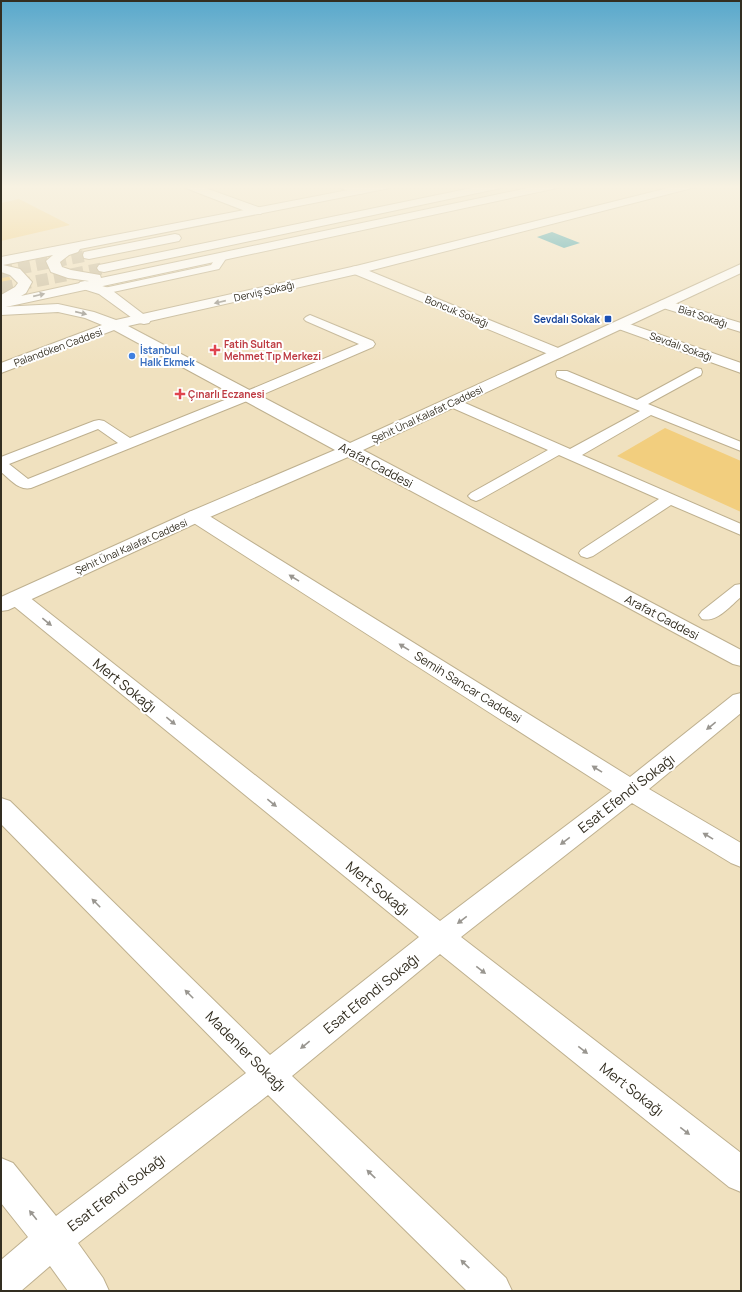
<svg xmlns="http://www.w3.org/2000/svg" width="742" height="1292" viewBox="0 0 742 1292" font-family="Manrope,sans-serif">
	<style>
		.green { fill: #f2ce7e }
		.water { fill: #2095a2 }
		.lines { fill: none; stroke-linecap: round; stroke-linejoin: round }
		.trunk-tunnel { stroke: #cabd9f; stroke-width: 12; stroke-dasharray: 12 6; stroke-linecap: butt }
		.service-casing { stroke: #beb08f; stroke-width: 2 }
		.minor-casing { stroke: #beb08f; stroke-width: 2 }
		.tertiary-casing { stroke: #beb08f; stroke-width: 2 }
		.secondary-casing { stroke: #beb08f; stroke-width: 2 }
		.trunk-casing { stroke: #beb08f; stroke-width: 2 }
		.service { fill: #fff; fill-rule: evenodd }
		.minor { fill: #fff; fill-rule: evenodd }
		.tertiary { fill: #fff; fill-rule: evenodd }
		.secondary { fill: #fff; fill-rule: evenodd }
		.trunk { fill: #fff; fill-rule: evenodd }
		.oneway { fill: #999690 }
		.transit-dot { fill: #1a4fb4; stroke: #fff; stroke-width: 1.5 }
		.health-dot { fill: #e0444e; stroke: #fff; stroke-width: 1.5 }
		.shop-dot { fill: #3f7fe0; stroke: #fff; stroke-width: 1.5 }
		.labels { text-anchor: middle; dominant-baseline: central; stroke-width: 4; stroke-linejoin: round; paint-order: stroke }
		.far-street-label { font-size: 10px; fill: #332e21; stroke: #fff }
		.far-transit-label { font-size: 10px; font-weight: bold; fill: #164399; stroke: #fff; text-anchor: end }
		.far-health-label { font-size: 10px; font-weight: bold; fill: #be3a42; stroke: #fff; text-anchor: start }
		.far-shop-label { font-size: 10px; font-weight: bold; fill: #366cbe; stroke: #fff; text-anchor: start }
		.street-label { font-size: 12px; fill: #332e21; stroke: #fff }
		.near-street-label { font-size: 14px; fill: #332e21; stroke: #fff }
	</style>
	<rect width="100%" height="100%" fill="#f0e1bf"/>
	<path class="green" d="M19,199L70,225L1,241V203Z
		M1,272C11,274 12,281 11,289L1,295Z
		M665,428L741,461V512L617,456Z"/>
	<path class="water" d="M552,232L580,243L564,248L537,237Z"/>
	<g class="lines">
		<path class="trunk-tunnel" d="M1,272L89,255
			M1,288L104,268"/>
		<defs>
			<path id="service" d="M222,254L227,257L219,269L104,294L98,291L104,288L211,265L218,255Z
				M310,315L373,341L375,344L373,347L252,399L31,488C19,491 10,479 1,472V457L94,421L99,420L104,421L130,438L242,393L359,344L306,321L304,319L306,317ZM98,429L118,443L28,479L9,464Z
				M696,368L701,369L702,372L701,375L648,404L741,442V451L651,415L582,455L741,524V535L671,505L593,556L587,558L581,556L579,553L581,550L659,499L559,455L481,499L476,501L471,499L468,496L471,493L548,450L446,405L444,402L446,399H456L570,449L640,411L557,377L556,374L557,371H567L637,400Z
				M741,584V597C730,606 717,623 702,619L699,615L702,611L735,585Z"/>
			<path id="minor" d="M181,185H197L261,208L263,211L261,214H253L183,187Z
				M357,266L563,350L566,353L563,356L558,358L553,356L352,273L350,270L352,267Z
				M85,281L109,288L151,320L149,323L144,324L139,323L99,294L80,288L78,285L80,282Z
				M665,300L741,323V332L660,307L658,304L660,301Z
				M621,321L741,363V373L616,328L614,325L616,322Z
				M196,510L203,512L630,777L733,695L741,693V713L649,789L741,843V867L731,863L632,803L461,937L741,1153V1192L729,1187L440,954L292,1076L506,1278L512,1291H467L268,1095L78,1243L103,1278L109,1291H68L50,1266L21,1291H1V1260L28,1237L1,1203V1158L13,1163L56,1216L246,1073L1,824V798L10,801L270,1055L419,937L10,603L7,598L10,593L17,592L24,593L440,921L612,791L189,520L187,516L189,512Z"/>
			<path id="tertiary" d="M336,185C345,185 359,183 366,191L364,193L360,194L337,187Z
				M680,185H698L696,187L357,274L128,326L350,443L741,264V273L363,450L741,650V666L733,664L348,457L203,520L8,610L1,611V597L189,512L335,450L114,330L1,373V363L102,325L85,318L58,312L1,315V307L58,304L94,312L116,320L356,266Z"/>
			<path id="secondary" d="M374,185H396L390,188L80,249L78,252L69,255L60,262L62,267L71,270L100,275L101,278L542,185H563L557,188L1,308V295L15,287L18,283L10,275L1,272V257ZM53,255L46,261L51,272L68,278L89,281L21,296L26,293L32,282L20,269L3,265Z"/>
			<path id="trunk" d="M486,185H507L501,188L104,272L99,271L97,268L99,265L104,264Z
				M175,234L179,235L181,238L179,241L89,259L84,258L83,255L84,252L89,251Z"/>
		</defs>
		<use href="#service" class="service-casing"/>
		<use href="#minor" class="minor-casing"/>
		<use href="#tertiary" class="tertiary-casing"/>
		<use href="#secondary" class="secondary-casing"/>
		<use href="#trunk" class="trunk-casing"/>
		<use href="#service" class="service"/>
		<use href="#minor" class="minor"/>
		<use href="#tertiary" class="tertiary"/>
		<use href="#secondary" class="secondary"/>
		<use href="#trunk" class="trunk"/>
	</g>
	<defs><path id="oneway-solid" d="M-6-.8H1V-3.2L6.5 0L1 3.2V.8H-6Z"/></defs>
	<g class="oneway">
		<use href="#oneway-solid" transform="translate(39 295) rotate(-13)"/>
		<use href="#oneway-solid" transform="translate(220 302) rotate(167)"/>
		<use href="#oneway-solid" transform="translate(81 313) rotate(13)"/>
		<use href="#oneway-solid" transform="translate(294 578) rotate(-148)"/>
		<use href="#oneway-solid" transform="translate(47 622) rotate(39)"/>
		<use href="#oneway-solid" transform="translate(404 647) rotate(-148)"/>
		<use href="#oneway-solid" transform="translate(171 721) rotate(39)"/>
		<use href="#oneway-solid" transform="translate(711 726) rotate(141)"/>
		<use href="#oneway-solid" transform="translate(597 769) rotate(-148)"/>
		<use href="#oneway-solid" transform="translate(272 803) rotate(39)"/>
		<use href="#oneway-solid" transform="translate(708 836) rotate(-149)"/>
		<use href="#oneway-solid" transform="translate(565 841) rotate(143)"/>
		<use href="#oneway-solid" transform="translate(96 903) rotate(-135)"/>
		<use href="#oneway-solid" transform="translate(462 920) rotate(143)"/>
		<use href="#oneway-solid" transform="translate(481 970) rotate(38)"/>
		<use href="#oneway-solid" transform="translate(189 994) rotate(-135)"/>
		<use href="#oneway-solid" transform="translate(305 1045) rotate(141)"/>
		<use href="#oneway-solid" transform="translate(583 1050) rotate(38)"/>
		<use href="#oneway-solid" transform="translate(685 1131) rotate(38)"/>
		<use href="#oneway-solid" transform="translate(371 1174) rotate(-136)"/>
		<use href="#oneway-solid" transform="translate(33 1215) rotate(-129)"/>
		<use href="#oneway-solid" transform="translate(465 1264) rotate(-136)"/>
	</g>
	<linearGradient id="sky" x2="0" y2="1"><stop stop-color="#58a8cc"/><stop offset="0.51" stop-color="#f8f2e2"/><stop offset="1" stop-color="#f8f2e2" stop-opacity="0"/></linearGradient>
	<rect width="742" height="366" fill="url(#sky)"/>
	<rect class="transit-dot" x="604" y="315" width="8" height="8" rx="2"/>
	<g class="health-dot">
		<path d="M213 344h4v4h4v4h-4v4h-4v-4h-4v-4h4z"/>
		<path d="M178 388h4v4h4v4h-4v4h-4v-4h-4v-4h4z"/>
	</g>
	<circle class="shop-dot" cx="132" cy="356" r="4"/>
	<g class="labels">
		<g class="far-street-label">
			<text transform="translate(264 291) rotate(-13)">Derviş Sokağı</text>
			<text transform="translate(457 311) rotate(22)">Boncuk Sokağı</text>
			<text transform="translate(703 316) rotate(18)">Biat Sokağı</text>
			<text transform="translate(681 346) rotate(20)">Sevdalı Sokağı</text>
			<text transform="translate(58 347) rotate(-20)">Palandöken Caddesi</text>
			<text transform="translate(427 414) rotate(-25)">Şehit Ünal Kalafat Caddesi</text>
			<text transform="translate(131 546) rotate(-24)">Şehit Ünal Kalafat Caddesi</text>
		</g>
		<g class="far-transit-label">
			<text x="600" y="319">Sevdalı Sokak</text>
		</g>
		<g class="far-health-label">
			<text x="224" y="344">Fatih Sultan<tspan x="224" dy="12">Mehmet Tıp Merkezi</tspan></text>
			<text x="188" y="394">Çınarlı Eczanesi</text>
		</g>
		<g class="far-shop-label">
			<text x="140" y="350">İstanbul<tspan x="140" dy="12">Halk Ekmek</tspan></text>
		</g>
		<g class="street-label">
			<text transform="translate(376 465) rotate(28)">Arafat Caddesi</text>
			<text transform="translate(662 617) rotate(28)">Arafat Caddesi</text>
			<text transform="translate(468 687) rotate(32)">Semih Sancar Caddesi</text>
		</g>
		<g class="near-street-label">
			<text transform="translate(125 685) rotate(39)">Mert Sokağı</text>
			<text transform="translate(626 793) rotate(-38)">Esat Efendi Sokağı</text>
			<text transform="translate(378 888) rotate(39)">Mert Sokağı</text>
			<text transform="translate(371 993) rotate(-39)">Esat Efendi Sokağı</text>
			<text transform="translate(246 1051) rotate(45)">Madenler Sokağı</text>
			<text transform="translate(632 1089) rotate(38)">Mert Sokağı</text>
			<text transform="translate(116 1192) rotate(-37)">Esat Efendi Sokağı</text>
		</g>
	</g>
	<rect width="742" height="1292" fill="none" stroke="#332e21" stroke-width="4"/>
</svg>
